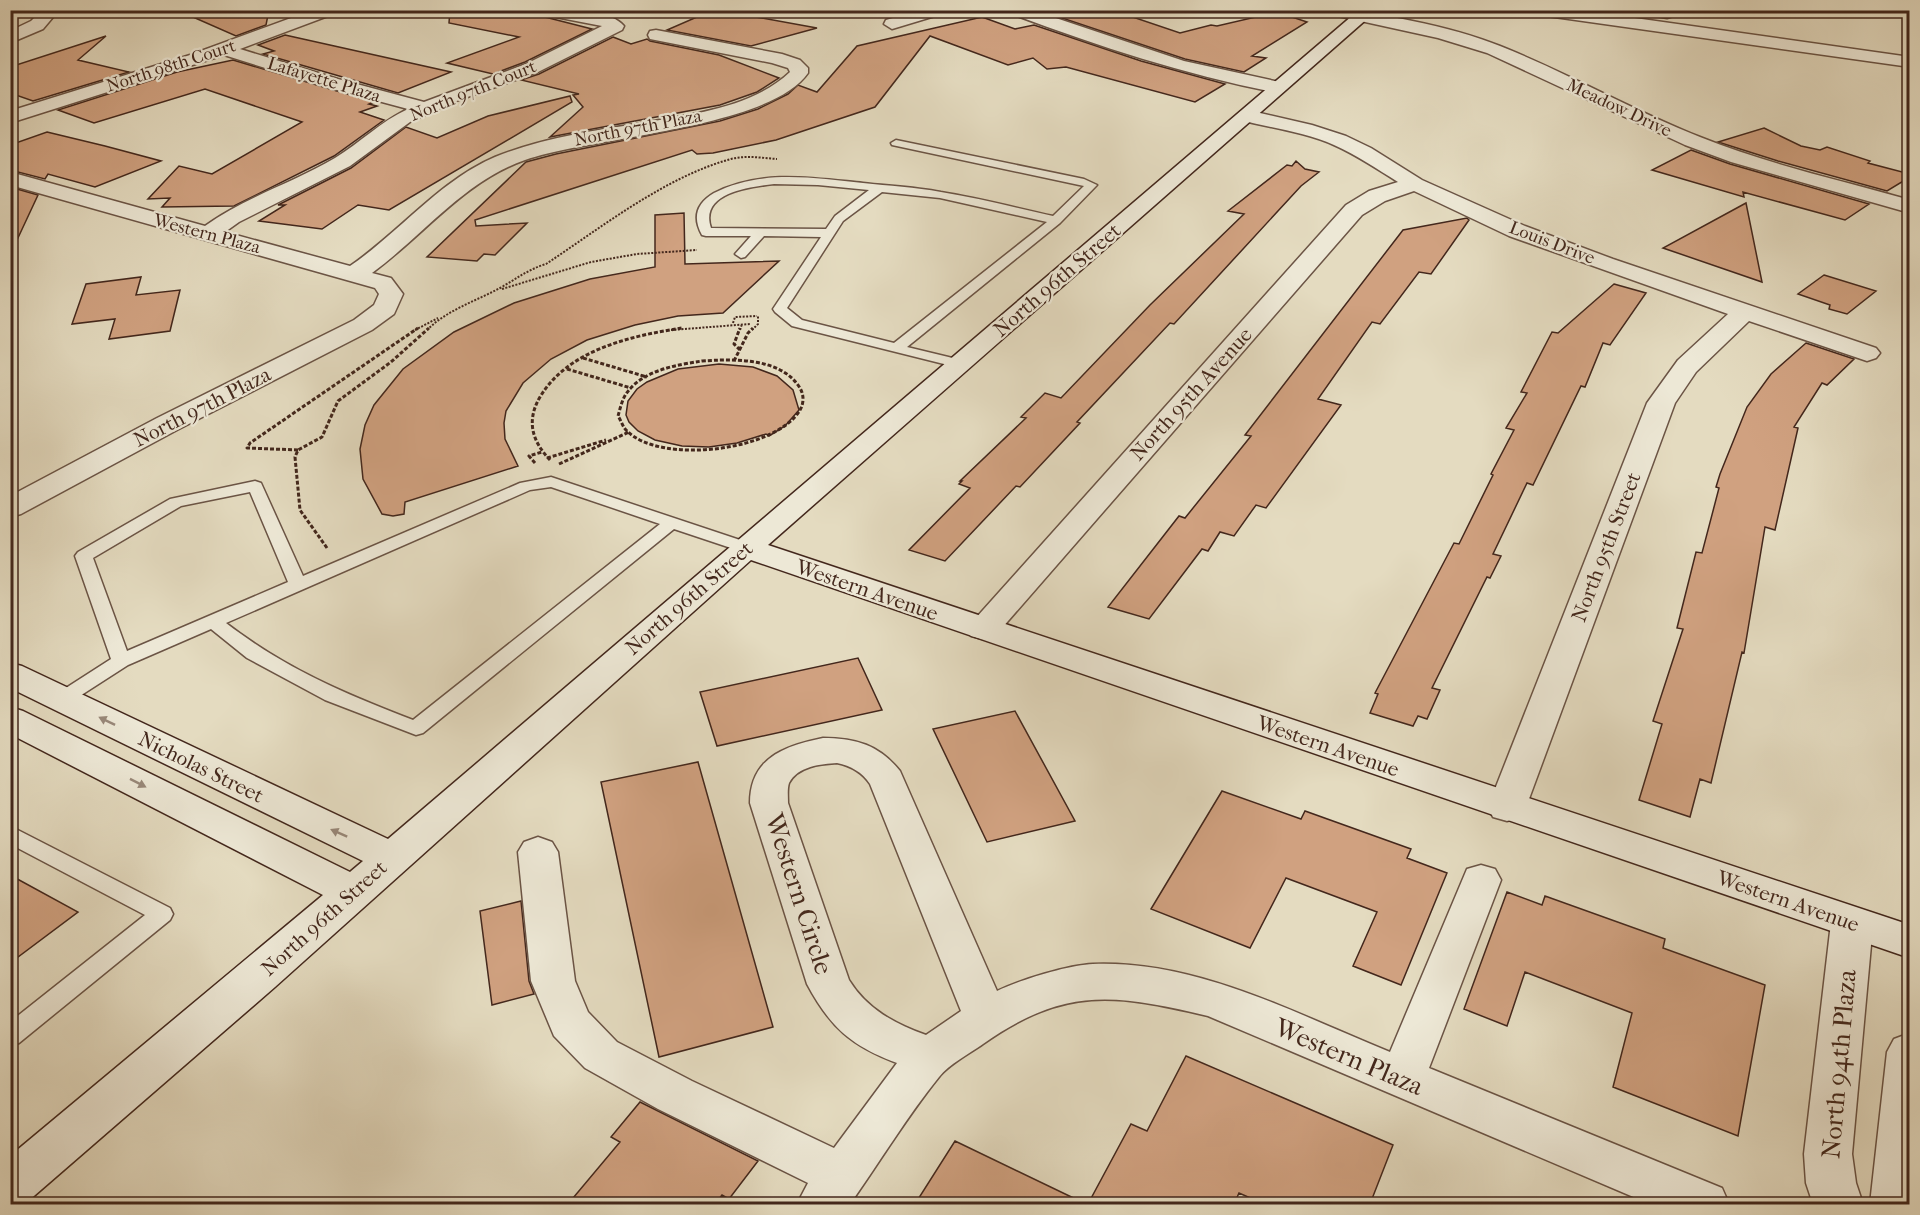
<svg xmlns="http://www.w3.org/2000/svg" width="1920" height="1215" viewBox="0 0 1920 1215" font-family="'IM FELL French Canon',serif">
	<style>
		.building { fill: #d0a180; stroke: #43271c; stroke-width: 1.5 }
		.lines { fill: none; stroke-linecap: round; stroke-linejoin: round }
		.lane-casing { stroke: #6b5445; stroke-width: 3 }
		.street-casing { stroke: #6b5445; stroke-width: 3 }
		.secondary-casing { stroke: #43271c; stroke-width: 3 }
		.path-far1 { stroke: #43271c; stroke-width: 2; stroke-dasharray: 2 1.5; stroke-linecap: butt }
		.path { stroke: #43271c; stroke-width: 3; stroke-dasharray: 4 2; stroke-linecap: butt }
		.lane { fill: #ede8d6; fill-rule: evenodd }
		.street { fill: #ede8d6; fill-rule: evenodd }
		.secondary { fill: #ede8d6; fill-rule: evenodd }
		.oneway { fill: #988879 }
		.labels { text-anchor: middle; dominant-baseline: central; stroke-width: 4.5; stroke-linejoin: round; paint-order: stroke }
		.far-street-label { font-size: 18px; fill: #43271c; stroke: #ede8d6 }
		.street-label { font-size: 21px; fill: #43271c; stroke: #ede8d6 }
		.near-street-label { font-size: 26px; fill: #43271c; stroke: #ede8d6 }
	</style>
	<rect width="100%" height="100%" fill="#e4dbc0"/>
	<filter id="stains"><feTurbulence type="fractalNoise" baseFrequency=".00333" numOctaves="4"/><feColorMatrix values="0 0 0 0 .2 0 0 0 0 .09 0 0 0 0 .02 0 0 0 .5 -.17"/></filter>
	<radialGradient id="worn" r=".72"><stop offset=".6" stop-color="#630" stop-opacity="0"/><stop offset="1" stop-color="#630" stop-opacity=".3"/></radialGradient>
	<path class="building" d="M177,10H269L266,25L236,36Z
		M450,10H535L545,17L592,29L525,62L493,74L447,63L519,37L449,23Z
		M713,10H718L817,28L751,46L667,30Z
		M1091,10H1112L1180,33L1211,25L1217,26L1277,12L1307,22L1252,56L1266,58L1244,72L1185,59L1062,18Z
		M982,17L1015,29L1034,25L1141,61L1225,84L1195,102L1066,67L1047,69L1033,58L1008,65L930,36L875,107L776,140L713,153L697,154L692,150L475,220L476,226L527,223L495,255L484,254L477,261L427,257L526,162L556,154L720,121L758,109L788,94L798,85L817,92L857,46Z
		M285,35L451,72L398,93L263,54L274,51L258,45Z
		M106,36L78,60L129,72L33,101L10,93V67Z
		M613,37L631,44L647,39L650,41L719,55L779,78L757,92L720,105L550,137L583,107L573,95L579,94L521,80L539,74Z
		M233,60L374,102L369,104L377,106L360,112L384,120L334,156L234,206L162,207L170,198L148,199L179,166L212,174L302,122L205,89L94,123L58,110L177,72Z
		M570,96L572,102L389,210L358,205L322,229L259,221L285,205H278L351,168L406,127L437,138L488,116Z
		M1764,128L1801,146L1820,150L1827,147L1870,161L1868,163L1910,174V177L1887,191L1778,161L1718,142Z
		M47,132L105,146L161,161L95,187L48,174L45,179L10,170V145Z
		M1691,150L1730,164L1869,204L1845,220L1743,192L1744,197L1652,170Z
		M1296,161L1305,169L1319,172L1301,186L1174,324L1170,323L1077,422L1080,423L1020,487L1016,486L945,561L909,550L970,488L959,484L962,481H960L1026,418L1021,417L1045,393L1061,398L1150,305L1244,214L1228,211L1287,165L1292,166Z
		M10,187L38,195L10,255Z
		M1746,203L1762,282L1663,248Z
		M684,213L685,264L779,261L723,313L678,316L635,325L587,340L551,359L523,383L506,411L504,423L505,439L518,466L405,502L404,514L393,516L382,514L363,479L360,449L365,425L374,405L403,369L454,332L514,303L590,279L655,267V215Z
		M1467,218L1469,220L1431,274L1419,272L1380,324L1372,322L1318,399L1341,405L1266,508L1256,505L1234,536L1220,532L1208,551L1202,549L1149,619L1108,607L1179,516L1185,518L1251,436L1245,435L1403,230Z
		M1824,275L1876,291L1847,314L1829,309L1830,305L1798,294Z
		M141,277L136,295L180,290L170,331L109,339L115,319L72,324L86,284Z
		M1614,284L1646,293L1610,345L1603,343L1585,387L1581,386L1533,485L1527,483L1493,554L1501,556L1490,578L1487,577L1432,688L1440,690L1427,719L1418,716L1413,726L1370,713L1378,694L1375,693L1454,543L1459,544L1493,475L1491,474L1514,430L1506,428L1527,393L1521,392L1552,332L1558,333Z
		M1806,343L1854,359L1827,385L1822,383L1794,427L1798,428L1775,530L1765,527L1744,653L1742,652L1711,783L1700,779L1690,817L1639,800L1662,724L1653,721L1683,629L1677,628L1696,552L1702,553L1719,488L1716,487L1720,474L1747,407L1771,374Z
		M719,364L753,367L777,376L793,390L799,410L785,426L769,436L766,434L737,443L709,447L682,446L655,440L638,431L629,422L626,415L628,401L637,389L647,382L678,369Z
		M858,658L882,710L717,746L700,692Z
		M1015,711L1075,821L987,842L933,729Z
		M698,762L773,1027L659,1057L601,782Z
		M1222,791L1301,819L1305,811L1411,849L1407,858L1447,873L1401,985L1353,966L1377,912L1286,878L1250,948L1151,909Z
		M10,875L78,912L10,963Z
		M1507,892L1542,905L1545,896L1665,939L1663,948L1765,985L1738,1136L1613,1087L1632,1013L1525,972L1507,1026L1464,1009Z
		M521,901L529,981L534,994L492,1005L480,911Z
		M1186,1056L1393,1145L1370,1204H1264L1239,1193L1234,1204H1088L1131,1124L1147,1131Z
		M640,1102L758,1161L729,1199L722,1195L715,1204H568L620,1142L611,1137Z
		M955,1141L1086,1204H915Z"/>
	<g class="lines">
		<defs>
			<path id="lane" d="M1621,10L1667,12L1693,10L1667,18Z
				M896,140L1084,179L1097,185L1060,223L907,347L965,361L967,364L965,367L960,368L792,326L775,312L773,309L821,237L764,236L745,257L741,258L735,254L751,236H706L702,235C692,217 697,203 714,193C761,169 813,178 863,183C889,186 915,187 941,192C979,198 1016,208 1053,216L1084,186L892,145L891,143ZM774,184L818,185L869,190L835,216L826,229L711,228C699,193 749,187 774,184ZM882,192L940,198L1047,222L894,343L802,320L787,308L843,221Z
				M551,477L752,544L755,548L752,552L746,553L674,529L423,733L416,735L325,700L247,658L211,629L128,665L69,703L62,705L55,703L52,699L55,695L111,659L75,556L78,552L170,499L255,481L261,483L303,576L520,483ZM551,487L660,524L413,720C343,693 286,669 226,623L530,490ZM250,492L288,582L127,651L93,558L181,506Z
				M10,826L170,908L173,914L170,920L19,1043L10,1046V1022L145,915L10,844Z"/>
			<path id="street" d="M42,10H59L43,29L10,43V31L31,21Z
				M313,10H338L336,13L240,49L338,79L424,102L526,64L602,26L545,15L537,10C558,10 610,8 624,26L622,30L538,72L459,100L410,122L350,166L239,222L225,232L350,266C400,232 439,181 495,157C542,138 592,131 642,123C692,114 752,108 790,72L788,68L772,63L650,39L648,35L650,31L656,30L782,54L800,60L808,68V73C769,129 593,136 525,160C463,182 424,235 372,273L391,278L403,294L394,314L372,330L177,430L21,514L10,517V496L157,418L354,320L374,305L379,294L375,288L10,185V172L205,226C245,197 293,183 335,158C360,143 381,121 408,109L326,87L224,55L10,123V111L190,55Z
				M920,10H947L945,13L892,29L884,24L886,20Z
				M1007,10H1032L1184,61L1284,83L1287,87L1284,91L1278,93C1185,75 1097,46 1009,13Z
				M1322,10C1373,10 1453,27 1500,46C1568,73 1632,110 1700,137C1767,164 1840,180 1910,200V213L1731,162L1685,145L1487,53L1438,38L1324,13Z
				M1532,10H1578L1910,57V67L1540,15Z
				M1247,110L1312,125L1346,136L1371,148L1422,180L1525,226L1613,259L1876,348L1880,353L1876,358L1867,361L1749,321L1696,372L1675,403L1526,807L1521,817L1507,821L1493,817L1488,807L1647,403L1678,360L1728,314L1509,236L1414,191L1385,201L1362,215L995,636L983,639L971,636L966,629L1346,205L1369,191L1398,182C1377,169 1357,155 1334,145C1305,132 1271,128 1240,120L1237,116L1240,112Z
				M823,738C856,738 879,745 900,771L997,991C1020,980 1068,965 1093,964C1197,960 1296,1014 1390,1052L1467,869L1481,865L1495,869L1501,880L1429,1068L1722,1188L1729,1204H1650L1208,1016C1115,994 1065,986 983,1044C969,1054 949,1064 939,1077C908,1115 879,1163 850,1204H797L808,1183L658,1109L585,1068L554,1036L531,981L518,852L524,842L538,837L552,842L558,852L575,981L588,1012L617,1042L692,1081L834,1148L897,1063C851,1046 830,1027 807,984L750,803C750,758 784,746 823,738ZM837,763C851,766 862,772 870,784L961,1011L926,1035C895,1024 867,1009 849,980L788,803C788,797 787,789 789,783C798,766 821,764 837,763Z
				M1852,907L1867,912L1873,923L1852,1154L1856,1183L1863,1204H1813L1806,1183L1804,1154L1831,923L1837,912Z
				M1910,1033V1204H1870L1887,1052L1894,1039Z"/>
			<path id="secondary" d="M1359,10H1377L768,545L1910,925V958L751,560L275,987L27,1202L10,1204V1156L323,895L10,734V707L23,711L350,872L363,861L10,688V663L22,666L388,839Z"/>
		</defs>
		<use href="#lane" class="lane-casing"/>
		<use href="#street" class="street-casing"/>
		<use href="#secondary" class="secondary-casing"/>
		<path class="path-far1" d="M502,289L591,262L637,254L697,250
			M733,323L735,317L757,316
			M415,330L438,318
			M427,330C447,310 476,301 500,288C516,279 529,269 546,264C602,227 665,177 731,159C746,155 762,158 777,159
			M671,330L750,324
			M740,330L742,324
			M752,330L758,324V316"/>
		<path class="path" d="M740,350L734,344L740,328
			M583,358L647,377
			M702,361C733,359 781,357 800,388C804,395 804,403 800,410C776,451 661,465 627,431C623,428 621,420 618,416C620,409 622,400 626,394C642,370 677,365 702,361Z
			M734,361L748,333L753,328
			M567,369L631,388
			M298,450L247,448L250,443L418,328
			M547,458L606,440
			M550,460C532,441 526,421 540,397C568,350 630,336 682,328
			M535,463L529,456L542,452
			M559,464L629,432
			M327,548L300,510L295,457L298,450L322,437L338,401L391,362L429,328"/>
		<use href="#lane" class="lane"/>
		<use href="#street" class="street"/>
		<use href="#secondary" class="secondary"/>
	</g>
	<defs><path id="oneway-solid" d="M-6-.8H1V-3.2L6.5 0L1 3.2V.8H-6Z" transform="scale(1.5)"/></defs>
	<g class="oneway">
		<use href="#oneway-solid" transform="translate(107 721) rotate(-154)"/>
		<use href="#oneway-solid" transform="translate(138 783) rotate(27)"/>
		<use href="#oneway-solid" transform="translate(339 833) rotate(-156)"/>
	</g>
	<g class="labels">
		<g class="far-street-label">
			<text transform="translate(171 66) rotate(-18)">North 98th Court</text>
			<text transform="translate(324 80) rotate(17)">Lafayette Plaza</text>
			<text transform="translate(473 91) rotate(-22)">North 97th Court</text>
			<text transform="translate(1619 108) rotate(25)">Meadow Drive</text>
			<text transform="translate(638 128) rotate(-11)">North 97th Plaza</text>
			<text transform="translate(207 234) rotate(15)">Western Plaza</text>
			<text transform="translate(1552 243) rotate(21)">Louis Drive</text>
		</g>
		<g class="street-label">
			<text transform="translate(1057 280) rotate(-41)">North 96th Street</text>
			<text transform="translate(1191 394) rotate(-48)">North 95th Avenue</text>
			<text transform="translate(202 407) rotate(-27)">North 97th Plaza</text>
			<text transform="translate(1606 547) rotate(-69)">North 95th Street</text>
			<text transform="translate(867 590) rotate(19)">Western Avenue</text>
			<text transform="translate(689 598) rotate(-41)">North 96th Street</text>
			<text transform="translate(1328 746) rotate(19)">Western Avenue</text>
			<text transform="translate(201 767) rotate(26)">Nicholas Street</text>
			<text transform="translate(1788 901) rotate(19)">Western Avenue</text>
			<text transform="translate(324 918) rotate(-42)">North 96th Street</text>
		</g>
		<g class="near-street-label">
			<text transform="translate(799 894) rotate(72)">Western Circle</text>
			<text transform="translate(1349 1057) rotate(23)">Western Plaza</text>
			<text transform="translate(1839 1064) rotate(-85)">North 94th Plaza</text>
		</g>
	</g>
	<rect width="1920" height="1215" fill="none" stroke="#e4dbc0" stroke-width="36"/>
	<rect x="12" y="12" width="1896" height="1191" fill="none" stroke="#43271c" stroke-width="3"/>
	<rect x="18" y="18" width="1884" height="1179" fill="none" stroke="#43271c" stroke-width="1.5"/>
	<rect width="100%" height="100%" filter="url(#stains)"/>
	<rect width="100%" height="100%" fill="url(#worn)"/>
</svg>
